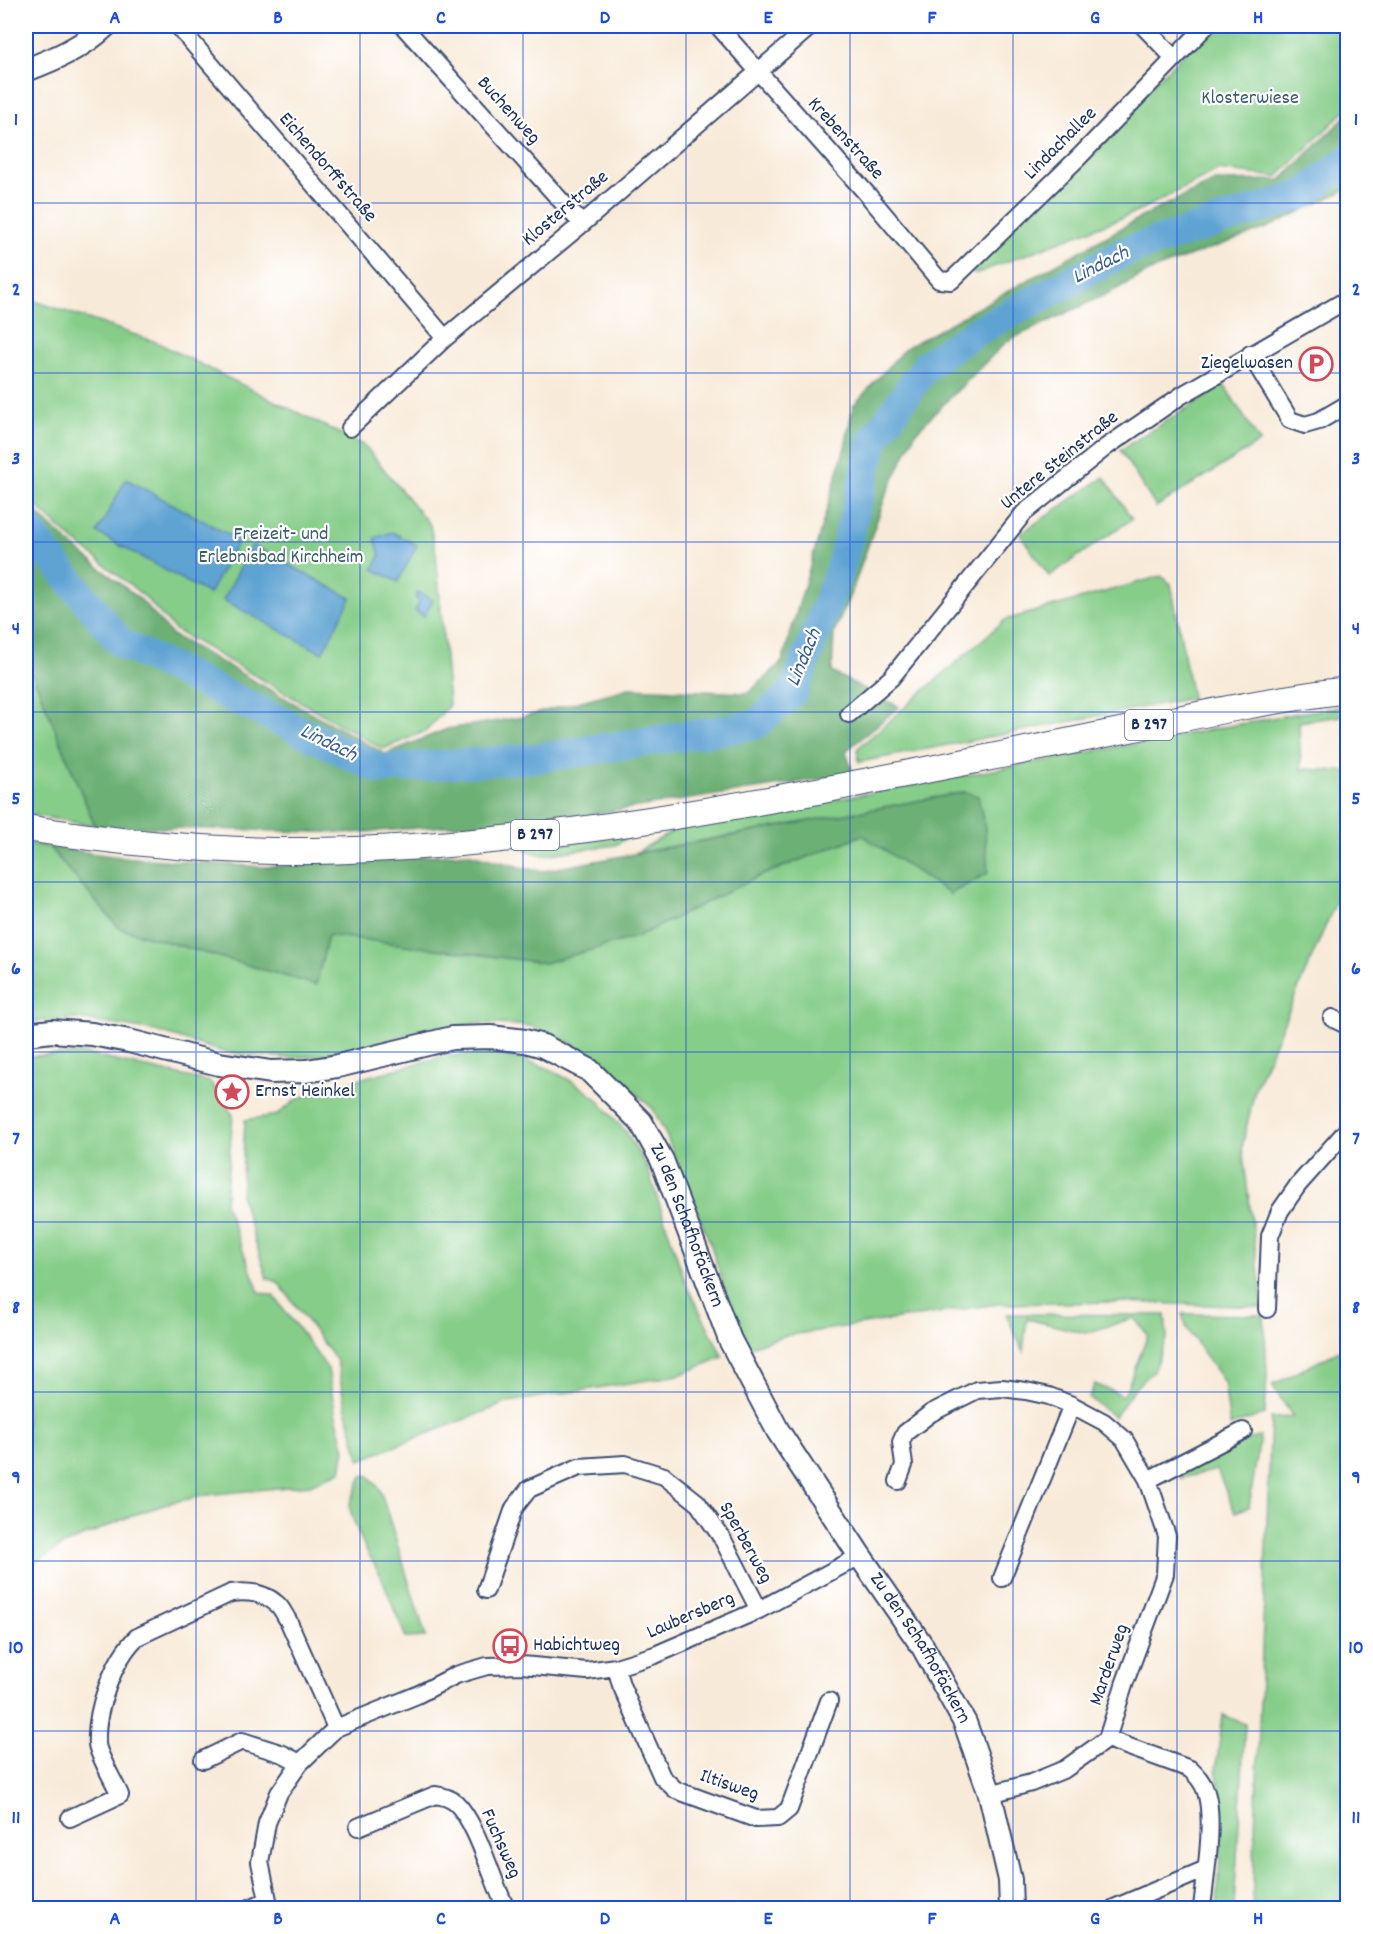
<svg xmlns="http://www.w3.org/2000/svg" width="1373" height="1934" viewBox="0 0 1373 1934" font-family="Dekko,sans-serif">
	<style>
		.green { fill: #86cd89; stroke: #507e74; stroke-width: 1.5 }
		.forest { fill: #6cb075; stroke: #44706a; stroke-width: 1.5 }
		.water { fill: #5fa3d3; stroke: #3d6998; stroke-width: 1.5 }
		.lines { fill: none; stroke-linecap: round; stroke-linejoin: round }
		.river { stroke: #5fa3d3; stroke-width: 30 }
		.street-casing { stroke: #3c4b70; stroke-width: 20 }
		.secondary-casing { stroke: #3c4b70; stroke-width: 26 }
		.primary-casing { stroke: #3c4b70; stroke-width: 28 }
		.street { stroke: #fff; stroke-width: 16 }
		.secondary { stroke: #fff; stroke-width: 22 }
		.primary { stroke: #fff; stroke-width: 26 }
		.grid { fill: none; stroke: #1d4ed8; stroke-width: 1.5; stroke-opacity: 0.55 }
		.labels { text-anchor: middle; dominant-baseline: central; stroke-width: 4.5; stroke-linejoin: round; paint-order: stroke }
		.shield { fill: #fff; stroke: #5f6d8e; stroke-width: 1.5 }
		.shield-label { font-size: 18px; font-weight: bold; fill: #1b2f5e }
		.park-label { font-size: 20px; fill: #3b5e6b; stroke: #fff }
		.street-label { font-size: 20px; fill: #1b2f5e; stroke: #fff }
		.poi-label { font-size: 20px; fill: #1b2f5e; stroke: #fff; text-anchor: start }
		.water-label { font-size: 21px; font-style: italic; fill: #365d8d; stroke: #fff }
		.neatline { fill: none; stroke: #1d4ed8; stroke-width: 2 }
		.grid-label { font-size: 20px; text-anchor: middle; font-weight: bold; fill: #1d4ed8 }
	</style>
	<rect width="100%" height="100%" fill="#fff"/>
	<filter id="ink" filterUnits="userSpaceOnUse"><feTurbulence type="fractalNoise" baseFrequency=".0167" numOctaves="2"/><feDisplacementMap in="SourceGraphic" scale="12" xChannelSelector="R" yChannelSelector="G"/><feConvolveMatrix kernelMatrix="1 2 1 2 8 2 1 2 1" color-interpolation-filters="sRGB"/></filter>
	<filter id="wash" filterUnits="userSpaceOnUse"><feTurbulence type="fractalNoise" baseFrequency=".008" numOctaves="4" result="noise"/><feDisplacementMap in="SourceGraphic" scale="24" xChannelSelector="R" yChannelSelector="G"/><feGaussianBlur stdDeviation="1.35" result="paint"/><feColorMatrix in="noise" values="0 0 0 0 0 0 0 0 0 0 0 0 0 0 0 0 0 1.4 0 .05"/><feComposite in="paint" operator="in"/></filter>
	<g filter="url(#wash)">
		<rect width="100%" height="100%" fill="#f8ead8"/>
		<path class="green" d="M1211,26H1347V109L1277,177L1219,170L1137,212L975,274L969,269Z
			M26,298L156,342L365,446L430,525L436,553L449,705L426,731L383,749L175,630L145,597L66,534L26,496Z
			M1224,385L1260,442L1156,507L1120,450Z
			M1104,477L1132,519L1049,576L1020,534Z
			M1161,576L1171,584L1192,698L859,762L857,749L1005,620Z
			M26,671L33,675L95,826L26,814Z
			M1347,706V715L1299,722L1301,769L1347,771V876L1255,1089L1242,1147L1263,1307L1120,1302L998,1304L783,1336L747,1348L738,1334L711,1245L667,1137L653,1109L606,1066L571,1043L531,1026L481,1023L405,1035L327,1055L289,1058L223,1052L156,1031L77,1019L26,1022V843L49,847L119,928L316,985L328,935L545,963L862,835L950,894L965,792L635,853L677,829L1299,713Z
			M631,836L615,845L543,855L518,848Z
			M490,1053L521,1059L547,1068L575,1083L596,1098L626,1132L647,1167L686,1284L723,1357L679,1375L509,1402L360,1460L345,1406L337,1361L278,1282L267,1278L241,1197L245,1120L277,1115L297,1099L359,1079L445,1056Z
			M85,1054L210,1082L233,1115L225,1204L259,1292L274,1296L328,1369L335,1412L345,1449L341,1471L310,1485L214,1494L173,1502L136,1514L63,1545L26,1569V1056Z
			M1006,1314L1165,1315L1167,1337L1153,1371L1134,1389L1115,1417L1089,1398L1095,1384L1124,1396L1148,1335L1134,1318L1086,1333L1027,1319L1023,1351Z
			M1182,1314L1264,1315L1267,1374L1265,1414L1230,1426L1224,1382L1187,1329Z
			M1347,1347V1908H1252L1271,1418L1293,1417L1272,1385Z
			M1260,1437L1249,1507L1235,1512L1217,1470L1181,1478L1180,1471L1240,1441Z
			M368,1475L380,1489L426,1637L406,1638L381,1576L366,1550L354,1522L349,1506L362,1476Z
			M1223,1715L1245,1724L1234,1908H1217L1223,1807L1216,1769Z"/>
		<path class="forest" d="M1347,115V189L1267,228L1152,270L1113,291L1007,341L916,432L886,495L853,588L834,633L832,672L899,707L846,751L853,774L579,816L351,833L95,826L33,675L26,671V503L74,547L142,601L172,635L385,754L447,729L523,717L629,688L748,693L782,662L845,447L853,406L904,349L1147,214L1215,181L1281,180Z
			M965,792L978,796L985,828L988,873L950,894L862,835L757,877L639,936L545,963L328,935L316,985L119,928L49,847L120,857L263,867L467,853L528,869L542,871Z"/>
		<path class="water" d="M126,479L239,540L209,594L97,533Z
			M392,532L417,545L398,582L373,569L380,556L375,538Z
			M252,545L351,598L322,653L223,600Z
			M418,592L433,600L424,616L415,611L420,601L415,598Z"/>
		<g class="lines">
			<path class="river" d="M26,527L121,643L379,769L537,758L755,725L794,691L841,566L874,439L928,363L974,333L1126,251L1302,195L1348,160"/>
		</g>
	</g>
	<g filter="url(#ink)">
		<g class="lines">
			<defs>
				<path id="street" d="M178,26L445,338
					M403,26L582,224
					M718,26L867,194L939,280L951,281L1079,157L1206,26
					M1143,26L1174,58
					M1250,354L1290,420L1305,425L1319,421L1348,404
					M350,428L445,338L582,224L811,26
					M849,714L891,678L1024,513L1106,447L1182,395L1348,299
					M1332,1018L1348,1026
					M1267,1309L1270,1236L1280,1211L1298,1185L1348,1129
					M1148,1480L1243,1431
					M898,1481L904,1465L901,1442L905,1433L931,1413L977,1390L1002,1388L1026,1391L1049,1396L1072,1405L1104,1422L1124,1439L1148,1480L1167,1536L1165,1574L1125,1682L1107,1739L1065,1769L1031,1783L990,1794
					M1002,1578L1072,1405
					M486,1590L514,1508L529,1489L579,1467L625,1464L664,1476L697,1502L722,1538L759,1610
					M616,1667L621,1685L662,1777L676,1790L756,1819L778,1818L789,1809L829,1701
					M1107,1739L1190,1769C1197,1776 1203,1782 1206,1792C1215,1820 1205,1878 1202,1908
					M203,1760L242,1741L283,1754L300,1763
					M70,1818L120,1795C115,1783 98,1755 97,1744C95,1711 113,1660 137,1637L231,1593C247,1591 265,1593 277,1604C282,1608 285,1616 288,1620L336,1728
					M358,1827L435,1795C443,1796 450,1798 456,1803C477,1823 492,1880 506,1908
					M250,1908L268,1900
					M271,1908L268,1900L260,1862L267,1823L279,1793L300,1763L336,1728L417,1695L456,1675L487,1666L522,1665L587,1671L616,1667L655,1655L759,1610L860,1556
					M1114,1908L1206,1869"/>
				<g id="secondary">
					<path d="M26,70C55,59 83,47 105,26"/>
					<path id="s1" d="M26,1034L52,1031L92,1034L129,1041L219,1064L271,1072L306,1071L338,1066L452,1038L491,1037L525,1041L543,1046L589,1070L641,1122L662,1160L730,1340L778,1431L860,1556L923,1647L965,1723L990,1794L1010,1880L1011,1908"/>
				</g>
				<path id="primary" d="M26,828C121,843 217,852 313,851C555,847 794,796 1031,749C1136,729 1241,703 1348,690"/>
			</defs>
			<use href="#street" class="street-casing"/>
			<use href="#secondary" class="secondary-casing"/>
			<use href="#primary" class="primary-casing"/>
			<use href="#street" class="street"/>
			<use href="#secondary" class="secondary"/>
			<use href="#primary" class="primary"/>
		</g>
	</g>
	<path class="grid" d="M196,26V1908M360,26V1908M523,26V1908M686,26V1908M850,26V1908M1013,26V1908M1177,26V1908M26,203H1348M26,373H1348M26,542H1348M26,712H1348M26,882H1348M26,1052H1348M26,1222H1348M26,1392H1348M26,1561H1348M26,1731H1348"/>
	<defs>
		<symbol id="parking-ring" viewBox="-11 -11 22 22"><circle r="9.5" fill="#fff" stroke="#d1495b" stroke-width="1.5"/><path d="M-3.5-5.5H1a3.5 3.5 0 0 1 0 7H-1V5.5H-3.5ZM-1-3.4V-.6H.8a1.4 1.4 0 0 0 0-2.8Z" fill="#d1495b"/></symbol>
		<symbol id="sight-ring" viewBox="-11 -11 22 22"><circle r="9.5" fill="#fff" stroke="#d1495b" stroke-width="1.5"/><path d="M0-6L1.8-2.2L6-1.7L2.9 1.2L3.7 5.4L0 3.3L-3.7 5.4L-2.9 1.2L-6-1.7L-1.8-2.2Z" fill="#d1495b"/></symbol>
		<symbol id="bus-ring" viewBox="-11 -11 22 22"><circle r="9.5" fill="#fff" stroke="#d1495b" stroke-width="1.5"/><path d="M-5-6H5V4H4V6H2V4H-2V6H-4V4H-5ZM-3.5-4V0h7V-4ZM-3.5 1.2v1.5H-2V1.2ZM2 1.2v1.5H3.5V1.2Z" fill="#d1495b"/></symbol>
	</defs>
	<g fill-rule="evenodd">
		<use href="#parking-ring" x="1297" y="345" width="38" height="38"/>
		<use href="#sight-ring" x="213" y="1073" width="38" height="38"/>
		<use href="#bus-ring" x="491" y="1627" width="38" height="38"/>
	</g>
	<g class="labels">
		<g class="shield">
			<rect x="1125" y="710" width="48" height="30" rx="4.5"/>
			<rect x="511" y="820" width="48" height="30" rx="4.5"/>
		</g>
		<g class="shield-label">
			<text x="1149" y="725">B 297</text>
			<text x="535" y="835">B 297</text>
		</g>
		<g class="park-label">
			<text x="1250" y="99">Klosterwiese</text>
			<text x="281" y="535">Freizeit- und<tspan x="281" dy="23">Erlebnisbad Kirchheim</tspan></text>
		</g>
		<g class="street-label">
			<text transform="translate(508 111) rotate(48)">Buchenweg</text>
			<text transform="translate(845 139) rotate(48)">Krebenstraße</text>
			<text transform="translate(1061 144) rotate(-45)">Lindachallee</text>
			<text transform="translate(327 168) rotate(49)">Eichendorffstraße</text>
			<text transform="translate(566 209) rotate(-40)">Klosterstraße</text>
			<text transform="translate(1060 461) rotate(-39)">Untere Steinstraße</text>
			<text stroke="none"><textPath href="#s1" startOffset="765">Zu den Schafhofäckern</textPath></text>
			<text transform="translate(745 1543) rotate(61)">Sperberweg</text>
			<text transform="translate(691 1616) rotate(-23)">Laubersberg</text>
			<text stroke="none"><textPath href="#s1" startOffset="1250">Zu den Schafhofäckern</textPath></text>
			<text transform="translate(1110 1665) rotate(-71)">Marderweg</text>
			<text transform="translate(729 1786) rotate(19)">Iltisweg</text>
			<text transform="translate(500 1844) rotate(66)">Fuchsweg</text>
		</g>
		<g class="poi-label">
			<text x="1293" y="364" text-anchor="end">Ziegelwasen</text>
			<text x="255" y="1092">Ernst Heinkel</text>
			<text x="533" y="1646">Habichtweg</text>
		</g>
		<g class="water-label">
			<text transform="translate(1101 266) rotate(-27)">Lindach</text>
			<text transform="translate(805 658) rotate(-67)">Lindach</text>
			<text transform="translate(328 744) rotate(26)">Lindach</text>
		</g>
	</g>
	<rect width="1373" height="1934" fill="none" stroke="#fff" stroke-width="66"/>
	<rect x="33" y="33" width="1307" height="1868" class="neatline"/>
	<g class="grid-label">
		<text x="115" y="23">A</text>
		<text x="278" y="23">B</text>
		<text x="441" y="23">C</text>
		<text x="605" y="23">D</text>
		<text x="768" y="23">E</text>
		<text x="932" y="23">F</text>
		<text x="1095" y="23">G</text>
		<text x="1258" y="23">H</text>
		<text x="16" y="125">1</text>
		<text x="1356" y="125">1</text>
		<text x="16" y="295">2</text>
		<text x="1356" y="295">2</text>
		<text x="16" y="464">3</text>
		<text x="1356" y="464">3</text>
		<text x="16" y="634">4</text>
		<text x="1356" y="634">4</text>
		<text x="16" y="804">5</text>
		<text x="1356" y="804">5</text>
		<text x="16" y="974">6</text>
		<text x="1356" y="974">6</text>
		<text x="16" y="1144">7</text>
		<text x="1356" y="1144">7</text>
		<text x="16" y="1313">8</text>
		<text x="1356" y="1313">8</text>
		<text x="16" y="1483">9</text>
		<text x="1356" y="1483">9</text>
		<text x="16" y="1653">10</text>
		<text x="1356" y="1653">10</text>
		<text x="16" y="1823">11</text>
		<text x="1356" y="1823">11</text>
		<text x="115" y="1924">A</text>
		<text x="278" y="1924">B</text>
		<text x="441" y="1924">C</text>
		<text x="605" y="1924">D</text>
		<text x="768" y="1924">E</text>
		<text x="932" y="1924">F</text>
		<text x="1095" y="1924">G</text>
		<text x="1258" y="1924">H</text>
	</g>
</svg>
